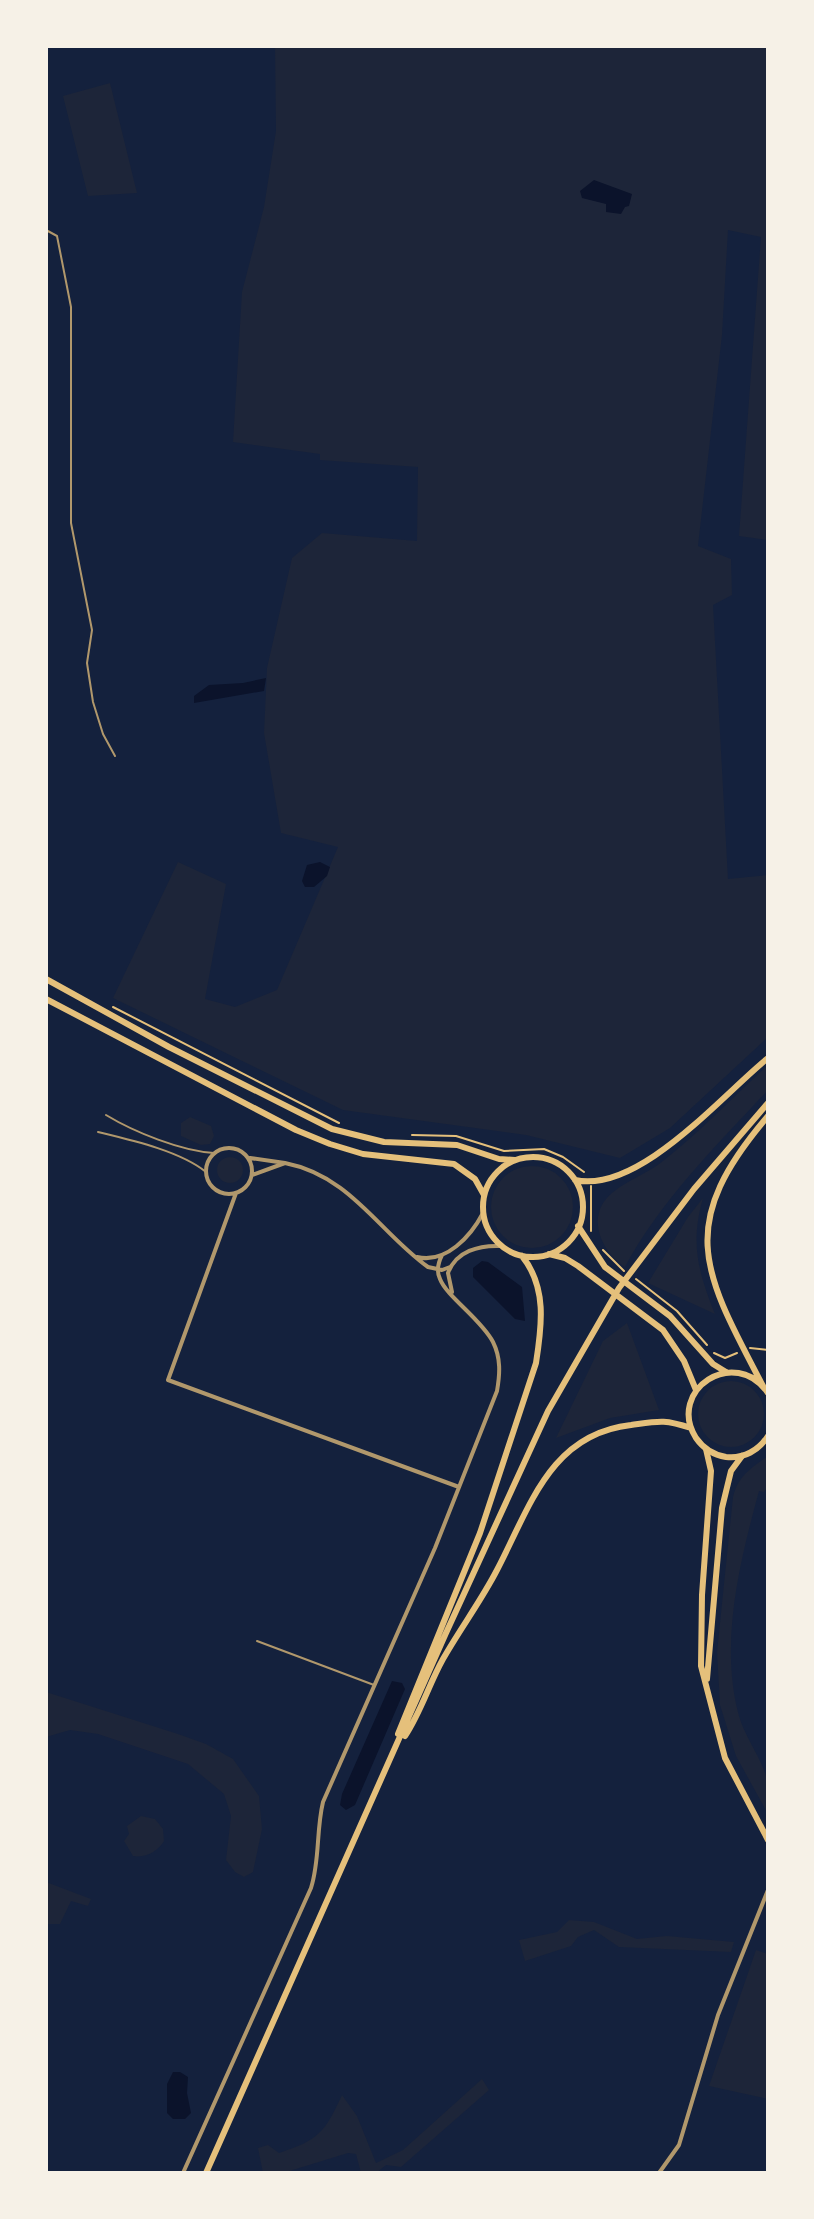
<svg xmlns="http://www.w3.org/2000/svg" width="814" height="2219" viewBox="0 0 814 2219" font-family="'Source Serif 4',serif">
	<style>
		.green { fill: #1d2539 }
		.water { fill: #0b132b }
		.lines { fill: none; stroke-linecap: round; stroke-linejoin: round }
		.path { stroke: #e5c07b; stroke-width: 2 }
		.service { stroke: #b1986c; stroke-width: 2 }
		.minor { stroke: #b1986c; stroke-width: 4 }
		.secondary { stroke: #e5c07b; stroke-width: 6 }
		.primary { stroke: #e5c07b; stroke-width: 6 }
	</style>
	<rect width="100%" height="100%" fill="#14213d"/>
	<path class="green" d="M275,46H768V540L739,536L761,237L728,230L722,335L698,546L731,559L732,595L713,605L728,879L768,875V1037L670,1128L620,1158L526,1135L343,1110L113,998L178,862L226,884L205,999L235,1007L277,990L338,847L281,833L264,733L267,668L292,558L322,533L417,541L418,467L320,460V454L233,442L242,292L264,207L276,131Z
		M110,83L137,193L88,196L63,96Z
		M768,1065V1090C717,1145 660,1201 625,1267C604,1254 587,1222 606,1199C621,1182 646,1175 663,1161C700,1132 733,1097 768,1065Z
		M190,1117L211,1126L214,1136L210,1144L201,1145L181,1136V1123Z
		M217 1170a13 13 0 1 1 26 0a13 13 0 1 1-26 0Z
		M491 1207a41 41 0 1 1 82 0a41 41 0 1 1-82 0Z
		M703,1198C690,1244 698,1271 715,1314L648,1283L688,1217Z
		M627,1323L659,1410L610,1418L556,1438L603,1341Z
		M698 1414a33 33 0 1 1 66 0a33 33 0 1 1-66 0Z
		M768,1456V1486L764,1492L759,1491C740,1561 719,1643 739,1716C745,1738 765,1763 768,1784C769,1793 768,1804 768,1814L736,1756L720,1705L717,1652L733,1497C738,1476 751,1468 768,1456Z
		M46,1692L178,1734L206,1744L233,1759L259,1796L262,1829L253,1872L244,1877L235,1872L226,1860L231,1816L224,1794L188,1764L98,1734L70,1730L46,1737Z
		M141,1816L155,1819L163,1829L164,1841C157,1852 146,1858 133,1856L124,1841L129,1834L127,1826Z
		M46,1882L91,1899L88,1906L71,1901L60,1924H46Z
		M569,1920L594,1922L637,1939L667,1936L734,1942L731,1952L619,1947L594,1930L578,1937L571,1946L525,1961L519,1940L557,1932Z
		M756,1950L768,1954V2099L709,2086Z
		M482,2079L489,2090L401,2167L386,2165L376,2173H361L356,2154L348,2153L283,2173H263L258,2148L268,2145L279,2153C319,2140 325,2132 342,2095L357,2116L376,2163L403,2150Z"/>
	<path class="water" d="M594,180L632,194L629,206L625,207L621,214L606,212V204L582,198L580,191Z
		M266,678L264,691L194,703V696L209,685L243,683Z
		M320,862L330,867L327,876L314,887H305L302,881L307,865Z
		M482,1261L488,1262L522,1287L525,1321L515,1319L473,1277V1268Z
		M392,1681L402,1683L405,1689L355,1805L346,1810L340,1805L342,1794Z
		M173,2072H180L188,2077L187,2093L191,2113L185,2119H173L167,2113V2084Z"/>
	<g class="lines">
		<path class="path" d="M113,1007L339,1123
			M412,1135L456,1136L504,1151L544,1149L563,1157L584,1172
			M591,1186V1231
			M603,1250L624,1271
			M636,1279L677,1311L707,1345
			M750,1348L768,1350
			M714,1353L725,1358L737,1353"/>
		<path class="service" d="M46,230L57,236L71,307V523L92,630L87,663L93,702L103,734L115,756
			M106,1115C134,1132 181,1151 214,1153
			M98,1132C131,1140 180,1151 206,1172
			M257,1641L374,1685"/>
		<path class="minor" d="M206 1171a23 23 0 1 1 46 0a23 23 0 1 1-46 0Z
			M250,1158L285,1163L252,1175
			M285,1163C351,1176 379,1232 428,1267L442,1270L450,1267
			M236,1193L168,1380L459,1487
			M417,1257C446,1264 471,1236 483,1213
			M452,1292L448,1273C456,1251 479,1245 501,1246
			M183,2173L311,1888C320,1860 316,1831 323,1802L435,1548L497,1391C500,1374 501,1358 493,1342C481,1319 447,1297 440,1279C436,1271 438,1263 442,1255
			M659,2173L679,2145L718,2015L768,1890"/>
		<path class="secondary" d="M706,1449L711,1471L702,1595L701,1666L725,1758L768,1840
			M707,1679L722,1508L731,1471L742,1456"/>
		<path class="primary" d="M46,979L169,1047L332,1129L384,1142L457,1145L499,1159L515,1160
			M46,999L296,1130L330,1144L363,1154L454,1164L475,1179L484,1195
			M483 1207a50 50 0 1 1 100 0a50 50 0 1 1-100 0Z
			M575,1180C639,1194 722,1095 768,1058
			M578,1226L605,1267L670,1316L713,1364L726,1372
			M549,1254L565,1258L578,1266L663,1330L684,1361L696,1390
			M763,1386C702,1270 675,1225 768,1116
			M768,1393C735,1345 666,1390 696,1438C703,1448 714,1455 726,1457C744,1459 759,1450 768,1436
			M398,1734L480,1533L536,1363C542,1325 547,1287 522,1256
			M405,1736C421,1712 429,1684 443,1659C460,1629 481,1601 497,1570C530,1507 550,1434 631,1425C659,1421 664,1419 691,1428
			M206,2173L446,1633L548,1411L619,1288L694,1189L768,1103"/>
	</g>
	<rect width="814" height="2219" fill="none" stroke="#f6f1e7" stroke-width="96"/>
</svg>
